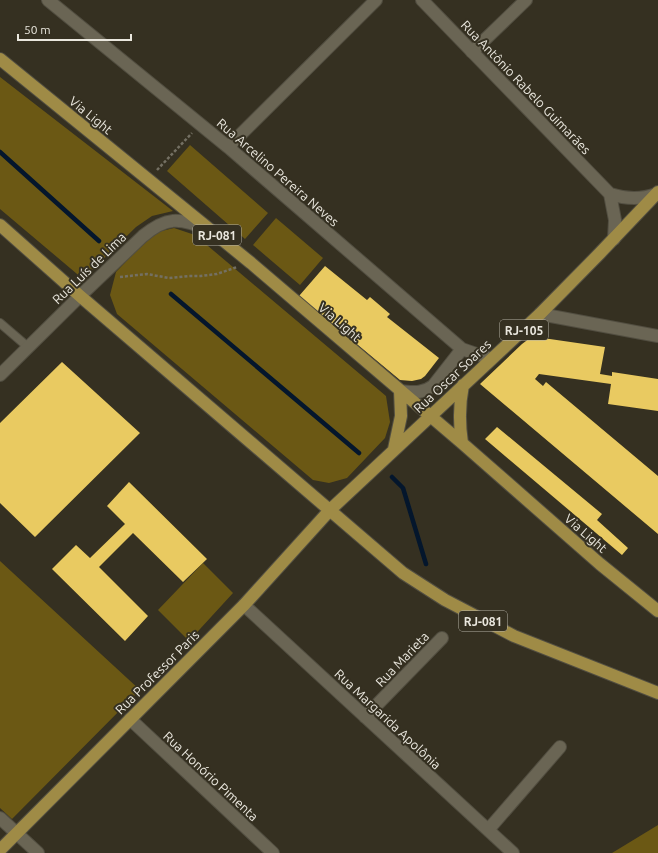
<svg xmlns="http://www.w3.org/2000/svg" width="658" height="853" viewBox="0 0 658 853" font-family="Ubuntu,sans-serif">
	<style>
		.green { fill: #6b5814 }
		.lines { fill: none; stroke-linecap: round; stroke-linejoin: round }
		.stream { stroke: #04162c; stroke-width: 4.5 }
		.building { fill: #e9ca61 }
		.lane-casing { stroke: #524e41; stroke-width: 10 }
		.street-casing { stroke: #524e41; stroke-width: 14 }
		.secondary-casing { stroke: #524e41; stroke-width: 14 }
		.primary-casing { stroke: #524e41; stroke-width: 14 }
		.path { stroke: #747063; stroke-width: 2.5; stroke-dasharray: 3 2; stroke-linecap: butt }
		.lane { stroke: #6a6554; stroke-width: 8 }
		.street { stroke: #6a6554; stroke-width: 12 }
		.secondary { stroke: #6a6554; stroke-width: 12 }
		.primary { stroke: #9f8b46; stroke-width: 12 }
		.labels { text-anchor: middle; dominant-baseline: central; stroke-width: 4; stroke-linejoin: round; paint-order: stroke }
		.shield { fill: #353021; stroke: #b4b0a5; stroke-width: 1 }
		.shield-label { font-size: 12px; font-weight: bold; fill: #eae7de }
		.street-label { font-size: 13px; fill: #eae7de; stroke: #353021 }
	</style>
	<rect width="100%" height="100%" fill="#353021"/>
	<path class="green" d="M0,77L173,211L152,216L136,227L83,279L0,209Z
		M190,145L268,213L245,239L167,171Z
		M276,218L323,258L300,285L253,245Z
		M174,228L195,235L386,396L390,422L385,438L347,478L329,483L313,480L117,314L110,295L116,272L153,233Z
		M0,561L140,690L12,819L0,808Z
		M203,563L233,593L189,641L158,610Z
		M658,825V853H612Z"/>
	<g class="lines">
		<path class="stream" d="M0,152L99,241
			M171,294L359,453
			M392,477L403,488L426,564"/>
	</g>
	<path class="building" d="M325,266L367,300L370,297L390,314L387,317L439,358L425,376L421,379L412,381L400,380L299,296Z
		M536,337L605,347L600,374L612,376V372L658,379V411L608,404L611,384L539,374L535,379L543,386L546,382L658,476V534L480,384L522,344L530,338Z
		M62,362L140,433L35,537L0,503V423Z
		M497,427L602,514L597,520L628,548L622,555L485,439Z
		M129,482L207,559L183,582L133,533L99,567L148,616L125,641L52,569L76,545L90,558L125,524L107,506Z"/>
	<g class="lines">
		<defs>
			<path id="lane" d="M0,323L28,347"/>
			<path id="street" d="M48,0L228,147L462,349L491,359
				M472,52L526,0
				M228,147L376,0
				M540,314L658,336
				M400,391C413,392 422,394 433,386L462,349
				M244,605L513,853
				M365,717L442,638
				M130,719L273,853
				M488,830L560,747"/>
			<path id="secondary" d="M422,0L610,194C626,199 640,200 656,194
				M610,194L615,220L614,239
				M0,375L80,296L143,236C166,217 179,217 207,229
				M0,818L38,853"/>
			<path id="primary" d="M0,59L251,263L462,443L600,564L658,611
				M0,225L80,296L403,573L445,600L514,636L658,693
				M462,443C459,423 459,405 463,385
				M394,449L401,416L400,391
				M0,850L244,605L330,510L540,314L600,253L658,192"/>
		</defs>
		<use href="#lane" class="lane-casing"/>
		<use href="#street" class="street-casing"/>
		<use href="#secondary" class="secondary-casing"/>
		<use href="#primary" class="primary-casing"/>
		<path class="path" d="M157,170L192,133
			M120,277L147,274L169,278L189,276H201L217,274L237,267"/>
		<use href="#lane" class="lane"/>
		<use href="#street" class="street"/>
		<use href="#secondary" class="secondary"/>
		<use href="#primary" class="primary"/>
	</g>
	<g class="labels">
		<g class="shield">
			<rect x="193" y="225" width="48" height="20" rx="3"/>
			<rect x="500" y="320" width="48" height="20" rx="3"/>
			<rect x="459" y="611" width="48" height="20" rx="3"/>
		</g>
		<g class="shield-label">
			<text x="217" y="235">RJ-081</text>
			<text x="524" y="330">RJ-105</text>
			<text x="483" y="621">RJ-081</text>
		</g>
		<g class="street-label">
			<text transform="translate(526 87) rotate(46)">Rua Antônio Rabelo Guimarães</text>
			<text transform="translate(91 115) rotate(39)">Via Light</text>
			<text transform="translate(278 172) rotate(41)">Rua Arcelino Pereira Neves</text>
			<text transform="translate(89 268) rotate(-44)">Rua Luís de Lima</text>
			<text transform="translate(340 322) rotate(41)">Via Light</text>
			<text transform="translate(452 376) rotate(-43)">Rua Oscar Soares</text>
			<text transform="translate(586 533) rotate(41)">Via Light</text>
			<text transform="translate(402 659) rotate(-46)">Rua Marieta</text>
			<text transform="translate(157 672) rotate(-45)">Rua Professor Paris</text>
			<text transform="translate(388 719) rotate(43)">Rua Margarida Apolônia</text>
			<text transform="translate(211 776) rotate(43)">Rua Honório Pimenta</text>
		</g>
	</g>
	<path d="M18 34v6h113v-6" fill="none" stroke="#eae7de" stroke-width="2"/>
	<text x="24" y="34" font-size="12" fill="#eae7de" stroke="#353021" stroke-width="3" paint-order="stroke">50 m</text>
</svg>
